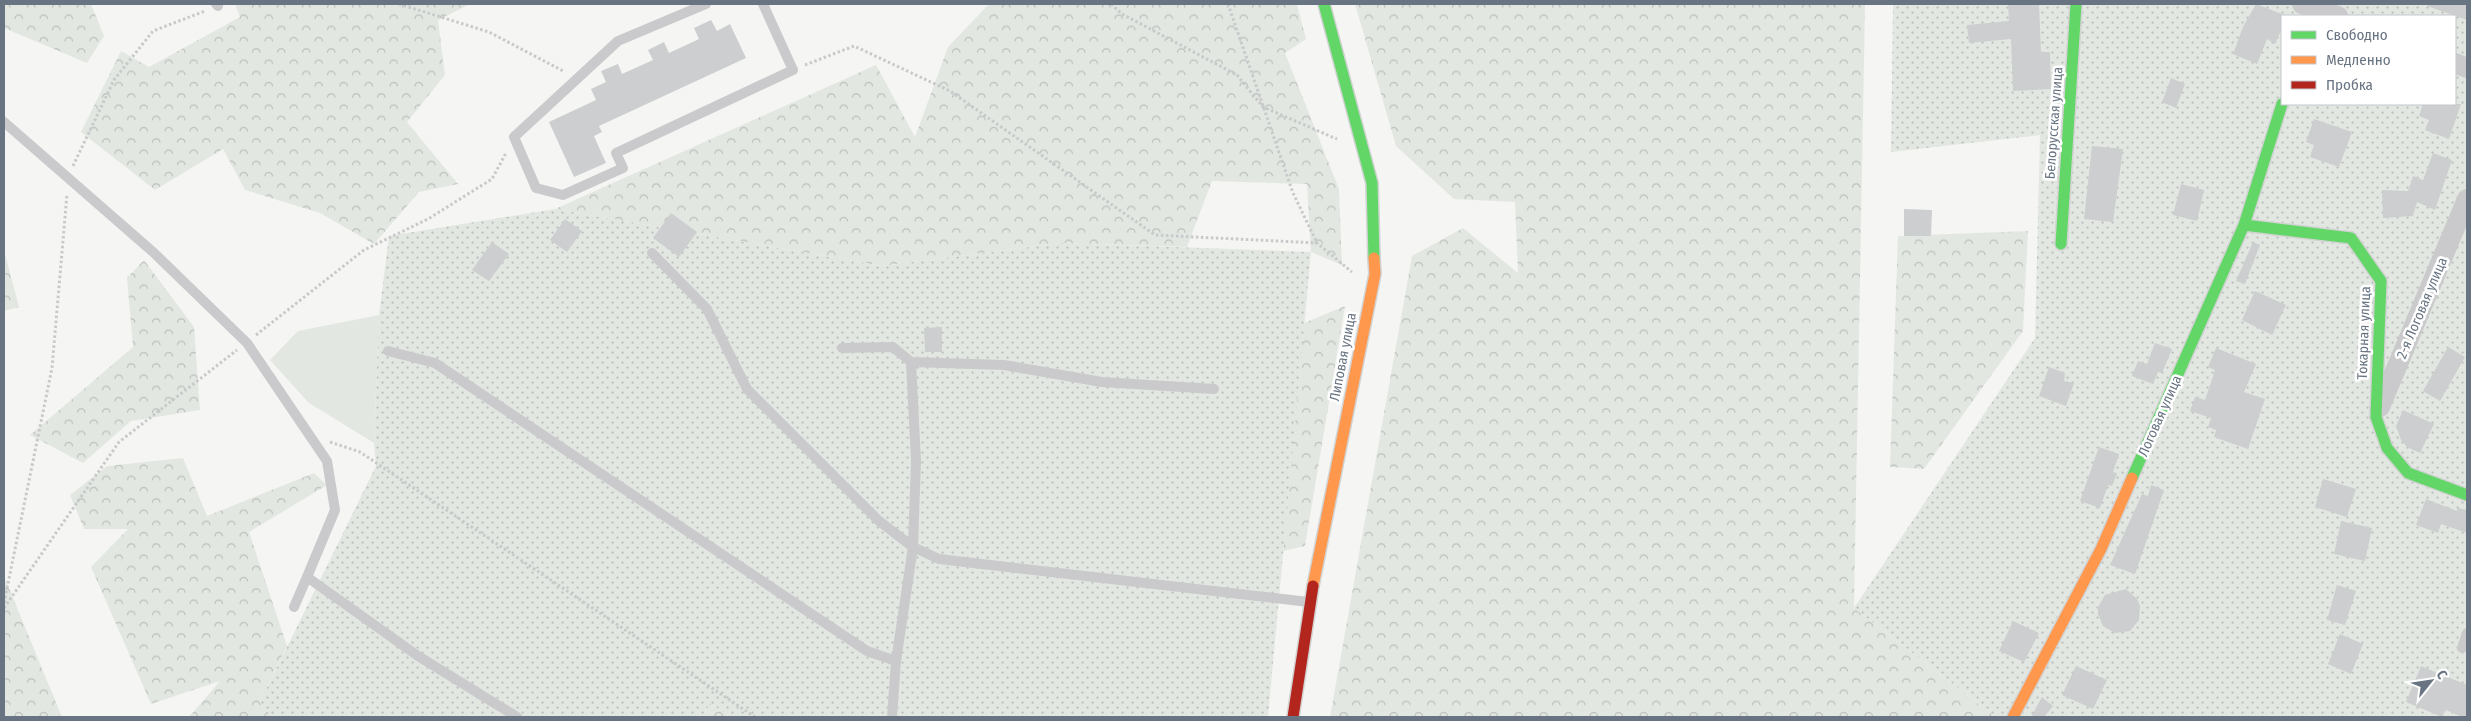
<svg xmlns="http://www.w3.org/2000/svg" width="2471" height="721" viewBox="0 0 2471 721" font-family="'Fira Sans Condensed',sans-serif">
	<style>
		.grass { fill: #e3e7e2 }
		.forest { fill: url(#forest-crowns) }
		.garden { fill: url(#garden-dots); fill-rule: evenodd }
		.building { fill: #cdcecf }
		.lines { fill: none; stroke-linecap: round; stroke-linejoin: round }
		.fast-casing { stroke: #d2d3d3; stroke-width: 14 }
		.slow-casing { stroke: #d2d3d3; stroke-width: 14 }
		.jam-casing { stroke: #d2d3d3; stroke-width: 14 }
		.path { stroke: #c8c9ca; stroke-width: 3; stroke-dasharray: 2.5 2.5; stroke-linecap: butt }
		.lane { stroke: #cacacc; stroke-width: 10 }
		.street { stroke: #cacacc; stroke-width: 20 }
		.fast { stroke: #63d668; stroke-width: 11 }
		.slow { stroke: #ff974d; stroke-width: 11 }
		.jam { stroke: #b3261e; stroke-width: 11 }
		.labels { text-anchor: middle; dominant-baseline: central; stroke-width: 5; stroke-linejoin: round; paint-order: stroke }
		.street-label { font-size: 14px; fill: #687482; stroke: #fff }
	</style>
	<defs>
		<pattern id="forest-crowns" width="20" height="18" patternUnits="userSpaceOnUse" patternTransform="scale(1.25)"><rect width="20" height="18" fill="#e3e7e2"/><path d="M2 6a3 3 0 1 1 6 0M12 15a3 3 0 1 1 6 0" fill="none" stroke="#bcc0bd"/></pattern>
		<pattern id="garden-dots" width="8" height="8" patternUnits="userSpaceOnUse" patternTransform="scale(1.25)"><rect width="8" height="8" fill="#e3e7e2"/><path d="M2 2h.1M6 6h.1" fill="none" stroke="#bcc0bd" stroke-width="1.8" stroke-linecap="round"/></pattern>
	</defs>
	<rect width="100%" height="100%" fill="#f5f5f4"/>
	<path class="grass" d="M379,315L374,443L309,403L270,360L298,331Z"/>
	<path class="forest" d="M4,4H91L104,36L87,63L4,28Z
		M235,4H470L438,20L445,75L407,122L458,184L419,192L374,244L320,213L245,190L223,149L155,190L81,132L121,51L149,67L240,17Z
		M989,4H1297L1306,39L1285,53L1339,189L1342,265L1311,252L1307,184L1212,181L1187,247L1060,243L882,266L555,209L876,65L915,137L948,47Z
		M1355,4H1865L1854,608L1996,717H1330L1412,256L1463,228L1518,273L1515,202L1454,199L1396,146Z
		M2028,231L2023,331L1924,469L1890,467L1898,236Z
		M4,250L19,307L4,311Z
		M144,260L194,327L200,410L131,421L83,463L30,435L133,347L127,278Z
		M1345,306L1305,546L1283,551L1304,323Z
		M183,458L207,516L314,473L327,485L249,532L287,646L260,702L272,717H189L220,681L151,704L91,567L128,529H84L70,495L107,466Z
		M4,576L62,717H4Z
		M710,703L730,717H703Z"/>
	<path class="garden" d="M1893,4H2467V717H1996L1854,608L2035,338L2040,135L1891,152ZM2282,16H2455V104H2282Z
		M555,209L882,266L1060,243L1311,252L1268,717H730L710,703L703,717H272L260,702L376,466L374,443L379,315L389,236Z"/>
	<path class="building" d="M2008,4H2039L2041,52H2050L2051,89L2013,91L2011,39L1969,43L1967,25L2009,21Z
		M2256,4L2282,14V28L2275,44L2267,39L2257,64L2233,54L2243,27Z
		M2427,4H2467V20L2427,6Z
		M711,20L717,31L730,24L746,58L599,126L602,132L594,136L606,163L574,177L549,122L596,100L591,89L606,82L601,71L618,64L622,74L653,60L648,50L664,42L669,53L699,39L694,28Z
		M2171,78L2185,84L2176,108L2162,102Z
		M2423,104H2461L2449,139L2425,130L2429,120L2419,116Z
		M2314,119L2352,132L2339,167L2310,157L2314,145L2306,142Z
		M2092,146L2123,149L2113,222L2084,219Z
		M2433,153L2452,160L2435,210L2417,202L2413,216L2383,218L2382,190L2408,191L2413,176L2423,180Z
		M2181,184L2204,190L2197,221L2173,215Z
		M1904,209L1932,210L1931,236H1904Z
		M671,213L697,232L679,257L653,238Z
		M565,219L582,231L567,252L550,240Z
		M492,242L509,254L489,281L472,270Z
		M2253,242L2260,245L2245,284L2236,281Z
		M2255,291L2286,305L2272,335L2242,320Z
		M942,327V352H925L924,328Z
		M2155,343L2172,349L2162,373L2158,372L2153,384L2132,376L2138,361L2147,364Z
		M2448,347L2465,357L2440,401L2423,391Z
		M2216,348L2256,364L2244,392L2265,399L2248,449L2214,437L2216,430L2208,427L2211,418L2190,411L2195,397L2205,400L2215,370L2208,367Z
		M2049,367L2065,373L2064,381L2074,383L2066,406L2039,396Z
		M2403,410L2434,424L2420,453L2407,447L2401,440L2396,426Z
		M2099,447L2119,454L2113,472L2117,473L2112,486L2108,485L2100,508L2080,501Z
		M2323,479L2356,489L2347,517L2315,507Z
		M2151,485L2164,490L2135,574L2110,565L2142,494L2148,496Z
		M2426,499L2457,511L2458,508L2467,510V533L2441,524L2438,533L2416,525Z
		M2341,521L2372,528L2365,561L2334,554Z
		M2337,585L2356,591L2345,625L2327,620Z
		M2126,589L2137,599L2140,606L2139,620L2130,631L2115,633L2103,626L2098,614V607L2105,595Z
		M2013,621L2039,633L2024,662L1999,651Z
		M2340,634L2363,644L2351,674L2328,664Z
		M2076,666L2107,680L2093,709L2062,695Z
		M2421,666L2467,685V717H2462L2446,710L2442,717L2406,702Z
		M2042,697L2053,706L2044,717H2031Z"/>
	<g class="lines">
		<defs>
			<path id="fast" d="M1324,4L1372,183L1374,258
				M2244,225L2351,238L2381,281L2376,417L2387,448L2408,473L2467,495
				M2061,244L2076,4
				M2132,478L2244,225L2282,104"/>
			<path id="slow" d="M1313,586L1375,274L1374,258
				M2013,717L2101,549L2132,478"/>
			<path id="jam" d="M1293,717L1313,586"/>
		</defs>
		<use href="#fast" class="fast-casing"/>
		<use href="#slow" class="slow-casing"/>
		<use href="#jam" class="jam-casing"/>
		<path class="path" d="M399,4L489,32L565,72
			M1111,4L1122,14L1237,75L1263,107L1337,139
			M1228,4L1293,193L1317,243
			M805,65L854,46L950,91L1155,235L1317,243L1352,272
			M73,166L114,80L153,31L205,11
			M256,335L364,250L428,219L492,179L506,153
			M330,442L360,452L755,717
			M4,603L52,368L67,194
			M4,608L119,442L237,350"/>
		<path class="lane" d="M216,4L218,6
			M706,4L618,41L514,137L536,188L563,195L623,168L616,153L793,70L763,4
			M4,122L153,252L247,343L310,436L327,461L335,510L307,577L418,656L517,717
			M652,253L707,309L747,389L879,521L913,547L939,559L1309,602
			M842,348L893,347L911,362
			M388,351L435,363L867,651L896,661
			M294,607L307,577
			M2462,648L2467,633
			M892,717L896,661L913,547L916,461L911,362L1004,365L1102,382L1214,389"/>
		<path class="street" d="M2302,4L2338,16
			M2455,63L2467,68
			M2380,407L2467,199"/>
		<use href="#fast" class="fast"/>
		<use href="#slow" class="slow"/>
		<use href="#jam" class="jam"/>
	</g>
	<g class="labels">
		<g class="street-label">
			<text transform="translate(2054 123) rotate(-86)">Белорусская улица</text>
			<text transform="translate(2422 308) rotate(-67)">2-я Логовая улица</text>
			<text transform="translate(2364 333) rotate(-88)">Токарная улица</text>
			<text transform="translate(1343 357) rotate(-79)">Липовая улица</text>
			<text transform="translate(2160 416) rotate(-66)">Логовая улица</text>
		</g>
	</g>
	<rect width="2471" height="721" fill="none" stroke="#687482" stroke-width="10"/>
	<rect x="2281" y="15" width="175" height="90" fill="#ffffff" stroke="#c3c7cd"/>
	<rect x="2291" y="31" width="25" height="8" fill="#63d668" stroke="#c3c7cd"/>
	<text x="2326" y="40" font-size="15" fill="#687482">Свободно</text>
	<rect x="2291" y="56" width="25" height="8" fill="#ff974d" stroke="#c3c7cd"/>
	<text x="2326" y="65" font-size="15" fill="#687482">Медленно</text>
	<rect x="2291" y="81" width="25" height="8" fill="#b3261e" stroke="#c3c7cd"/>
	<text x="2326" y="90" font-size="15" fill="#687482">Пробка</text>
	<g transform="translate(2431 681) rotate(60)" stroke="#ffffff" stroke-width="4" paint-order="stroke">
	<path d="M0-4L9 19L0 12L-9 19Z" fill="#687482"/>
	<text y="-8" font-size="14" font-weight="bold" text-anchor="middle" fill="#687482">С</text>
	</g>
</svg>
